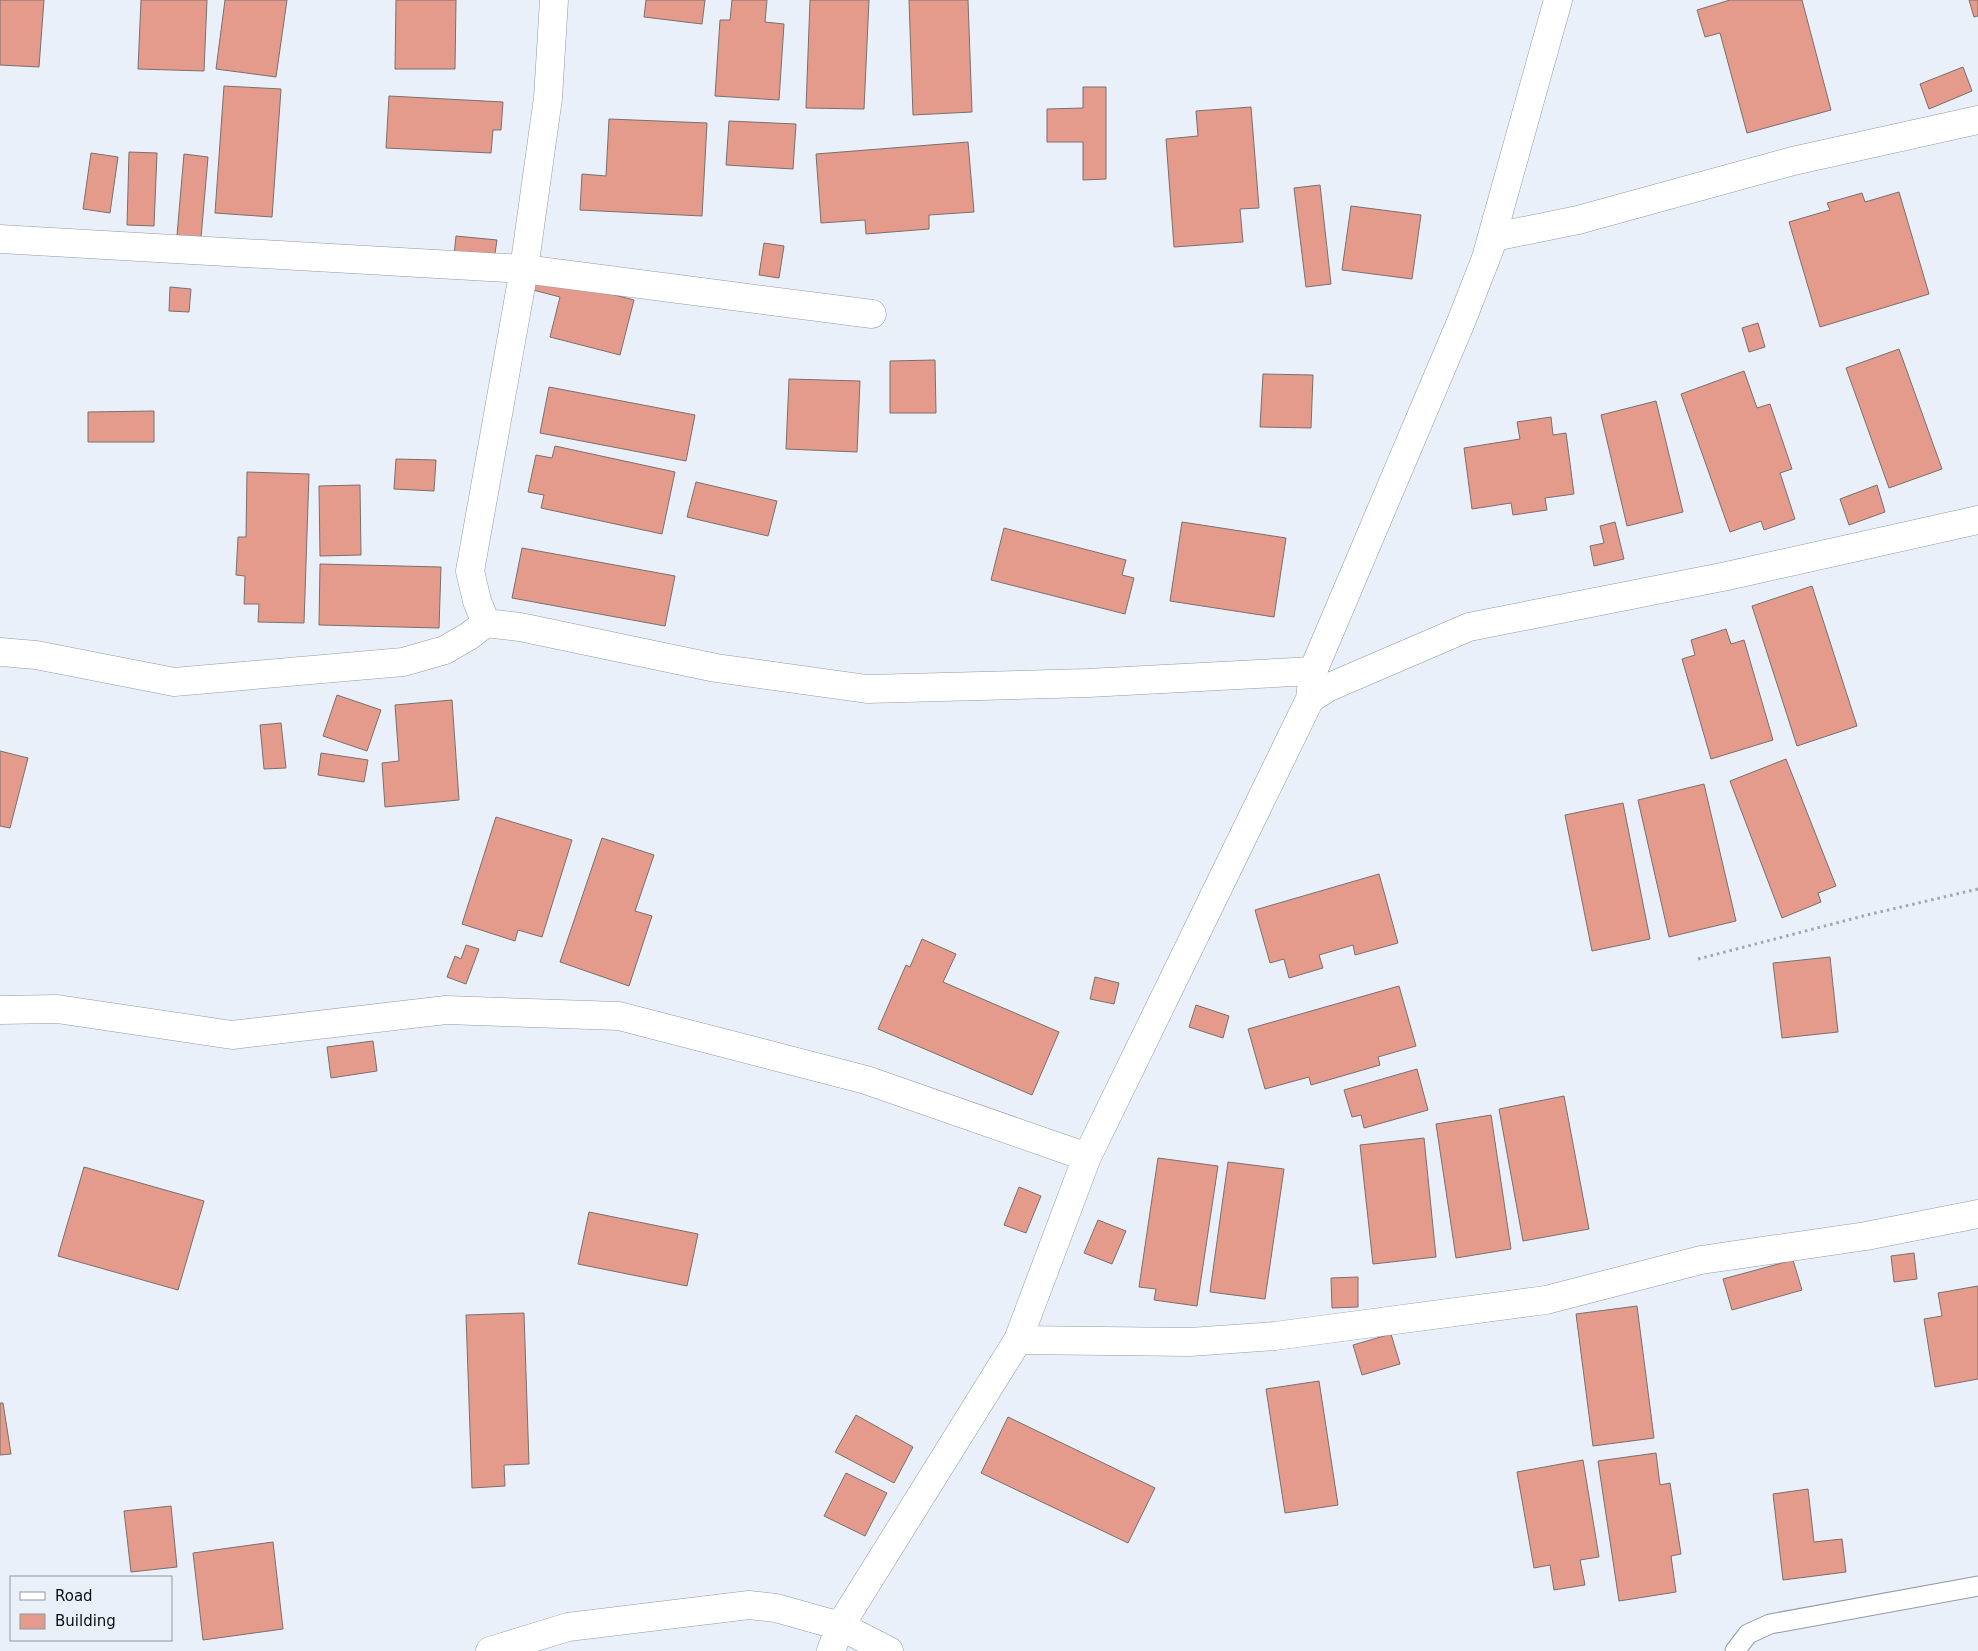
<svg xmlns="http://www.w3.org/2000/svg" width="1978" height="1651" viewBox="0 0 1978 1651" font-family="'DejaVu Sans',sans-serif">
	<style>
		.building { fill: #e59b8b; stroke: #796f6c }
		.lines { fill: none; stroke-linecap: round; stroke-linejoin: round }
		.service-casing { stroke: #9399a1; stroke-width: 21 }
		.minor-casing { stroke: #9399a1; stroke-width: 29 }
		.path { stroke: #a2a7ae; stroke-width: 3; stroke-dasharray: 2.5 4; stroke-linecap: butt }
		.service { stroke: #fff; stroke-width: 19 }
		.minor { stroke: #fff; stroke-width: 28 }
	</style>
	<rect width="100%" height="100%" fill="#eaf0f9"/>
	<path class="building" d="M0,0H44L39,67L0,65Z
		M141,0H207L204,71L138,69Z
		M225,0H287L276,77L216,69Z
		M396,0H456L455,69H395Z
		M646,0H705L702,24L644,17Z
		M732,0H767L765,22L784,24L779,100L715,96L720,20H730Z
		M810,0H869L864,109L806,108Z
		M909,0H968L972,112L913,115Z
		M1730,0H1802L1831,110L1747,133L1720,33L1705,37L1697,10Z
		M1969,0H1978V16L1974,17Z
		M1963,67L1972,91L1929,109L1920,84Z
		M224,86L281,89L272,217L215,213Z
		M1083,87H1106V179L1083,180V142H1047V109L1083,108Z
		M389,96L503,102L501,130H493L491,153L386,148Z
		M1251,107L1259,208L1240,209L1243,242L1174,247L1166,139L1198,136L1196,111Z
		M609,119L707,123L702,216L580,210L582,174L606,176Z
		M729,121L796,124L793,169L726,165Z
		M968,142L974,212L929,215V229L866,234L865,220L821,223L816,154Z
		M129,152L157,153L154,226L127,225Z
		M91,153L118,157L110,213L83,209Z
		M184,154L208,157L201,238L177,235Z
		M1320,185L1331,284L1306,287L1294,188Z
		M1899,192L1929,294L1820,327L1789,222L1830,210L1827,203L1862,193L1865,202Z
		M1351,206L1421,215L1412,279L1342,270Z
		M456,236L497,240L494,260L454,256Z
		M764,243L784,246L779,278L759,275Z
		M537,275L634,300L620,355L550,337L560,297L533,290Z
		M170,287L191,289L189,312L169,311Z
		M1758,323L1765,347L1749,352L1742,328Z
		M1899,349L1942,469L1889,488L1846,368Z
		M935,360L936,413H890V361Z
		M1744,371L1757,408L1770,404L1792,469L1780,473L1795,519L1764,530L1761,521L1730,532L1681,394Z
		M1263,374L1313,375L1311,428L1260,427Z
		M789,379L860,381L857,452L786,449Z
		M549,387L695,415L686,461L540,433Z
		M1656,401L1683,512L1627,526L1601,415Z
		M154,411V442H88V412Z
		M1551,417L1553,435L1566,433L1574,494L1545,498L1547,510L1513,515L1511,503L1472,509L1464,448L1520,439L1517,422Z
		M555,446L675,472L662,534L541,508L544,495L528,492L536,455L552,458Z
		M396,459L436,460L434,491L394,489Z
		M247,472L309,474L304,623L258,622L259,604H244L245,576L236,575L238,537H246Z
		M696,482L777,501L768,536L687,517Z
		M360,485L361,555L320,556L319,486Z
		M1877,485L1885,512L1849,525L1840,499Z
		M1182,522L1286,538L1274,617L1170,601Z
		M1615,522L1624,559L1594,566L1590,546L1604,543L1600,526Z
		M1004,528L1126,560L1122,575L1134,578L1125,614L991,580Z
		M522,548L675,576L665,626L512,598Z
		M320,564L441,567L439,628L319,625Z
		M1812,586L1857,726L1797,746L1752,606Z
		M1726,629L1731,644L1744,640L1773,740L1711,759L1682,659L1695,655L1691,640Z
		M337,695L381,710L367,751L323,736Z
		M452,700L459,800L385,807L382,763L399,761L395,705Z
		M281,723L286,768L264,769L260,725Z
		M0,751L28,758L10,828L0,826Z
		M321,753L368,760L364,782L318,775Z
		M1786,759L1836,886L1818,893L1821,902L1782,918L1730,781Z
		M1704,784L1736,921L1669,937L1638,800Z
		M1623,803L1650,939L1592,951L1565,815Z
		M496,817L572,840L542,937L518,930L515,941L462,924Z
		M602,838L654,855L635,911L652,916L629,986L560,962Z
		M1379,874L1398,943L1355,955L1353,945L1319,955L1323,968L1289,978L1284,959L1270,963L1255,910Z
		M922,939L956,954L943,982L1059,1032L1032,1095L878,1029L906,965L910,967Z
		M466,945L479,949L466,984L447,977L455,956L461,959Z
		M1830,957L1838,1032L1782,1038L1773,963Z
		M1095,977L1119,983L1114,1004L1090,999Z
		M1399,986L1416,1046L1378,1057L1380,1065L1311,1085L1309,1077L1265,1089L1248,1029Z
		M1196,1005L1229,1016L1223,1038L1189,1027Z
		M373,1041L377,1071L331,1078L327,1047Z
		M1417,1069L1428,1110L1364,1128L1361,1115L1352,1117L1344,1090Z
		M1564,1096L1589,1229L1523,1241L1499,1109Z
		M1491,1115L1511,1249L1456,1258L1436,1124Z
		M1424,1138L1436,1257L1373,1264L1360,1145Z
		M1158,1158L1218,1166L1197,1306L1154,1300L1156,1289L1139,1287Z
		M1228,1162L1284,1169L1265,1299L1210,1292Z
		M84,1167L204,1201L178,1290L58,1256Z
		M1019,1187L1041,1196L1026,1233L1004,1225Z
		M589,1212L698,1234L687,1286L578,1264Z
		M1098,1220L1126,1231L1112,1264L1084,1253Z
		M1914,1253L1917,1279L1894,1282L1891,1256Z
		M1793,1260L1802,1290L1732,1310L1723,1279Z
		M1358,1277V1307L1332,1308L1331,1278Z
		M1978,1286V1379L1935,1387L1924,1319L1942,1316L1938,1293Z
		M1637,1306L1654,1438L1593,1446L1576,1314Z
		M524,1313L529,1464L504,1465L505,1486L472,1488L466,1315Z
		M1391,1334L1400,1364L1362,1375L1353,1345Z
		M1319,1381L1338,1505L1285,1513L1266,1389Z
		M0,1403H3L11,1454L0,1455Z
		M856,1415L913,1447L894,1483L835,1452Z
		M1008,1417L1155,1488L1128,1543L981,1473Z
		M1656,1453L1660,1485L1670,1483L1681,1554L1671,1556L1676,1592L1619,1601L1598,1461Z
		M1583,1460L1599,1557L1580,1560L1585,1585L1554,1590L1550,1565L1534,1568L1517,1472Z
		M846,1473L887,1493L865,1536L824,1516Z
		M1808,1489L1814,1542L1842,1539L1846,1572L1783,1580L1773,1494Z
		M171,1506L177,1567L131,1572L124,1511Z
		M273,1542L283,1629L203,1640L193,1553Z"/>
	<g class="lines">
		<defs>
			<path id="service" d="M1735,1651L1748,1634L1770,1624L1978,1586"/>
			<path id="minor" d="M554,0L548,98L524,269L470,571L477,601L486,623L520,627L716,668L867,689L1088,683L1313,671
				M0,239L524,269L872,314
				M1488,253L1494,237L1578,220L1793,161L1978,120
				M0,652L36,655L174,682L403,662L445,650L469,636L486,623
				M1310,699L1327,688L1469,627L1727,576L1978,520
				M0,1010L57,1009L232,1035L446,1010L619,1016L866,1080L1087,1157
				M1018,1340L1190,1342L1275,1336L1546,1300L1701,1260L1866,1236L1978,1214
				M490,1651L568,1627L749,1605L776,1608L840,1626L889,1651
				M831,1651L840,1626L1018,1340L1087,1157L1310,699L1313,671L1461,322L1486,258L1558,0"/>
		</defs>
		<use href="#service" class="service-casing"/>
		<use href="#minor" class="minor-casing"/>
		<path class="path" d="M1698,959L1867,915L1978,889"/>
		<use href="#service" class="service"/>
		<use href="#minor" class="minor"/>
	</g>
	<rect x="10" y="1576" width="162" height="65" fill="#eaf0f9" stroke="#91969c"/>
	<rect x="20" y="1592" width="25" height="8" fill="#ffffff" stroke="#91969c"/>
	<text x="55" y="1601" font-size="15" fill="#0c0e11">Road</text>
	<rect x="20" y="1614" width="25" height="15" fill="#e59b8b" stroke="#91969c"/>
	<text x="55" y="1626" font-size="15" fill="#0c0e11">Building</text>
</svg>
